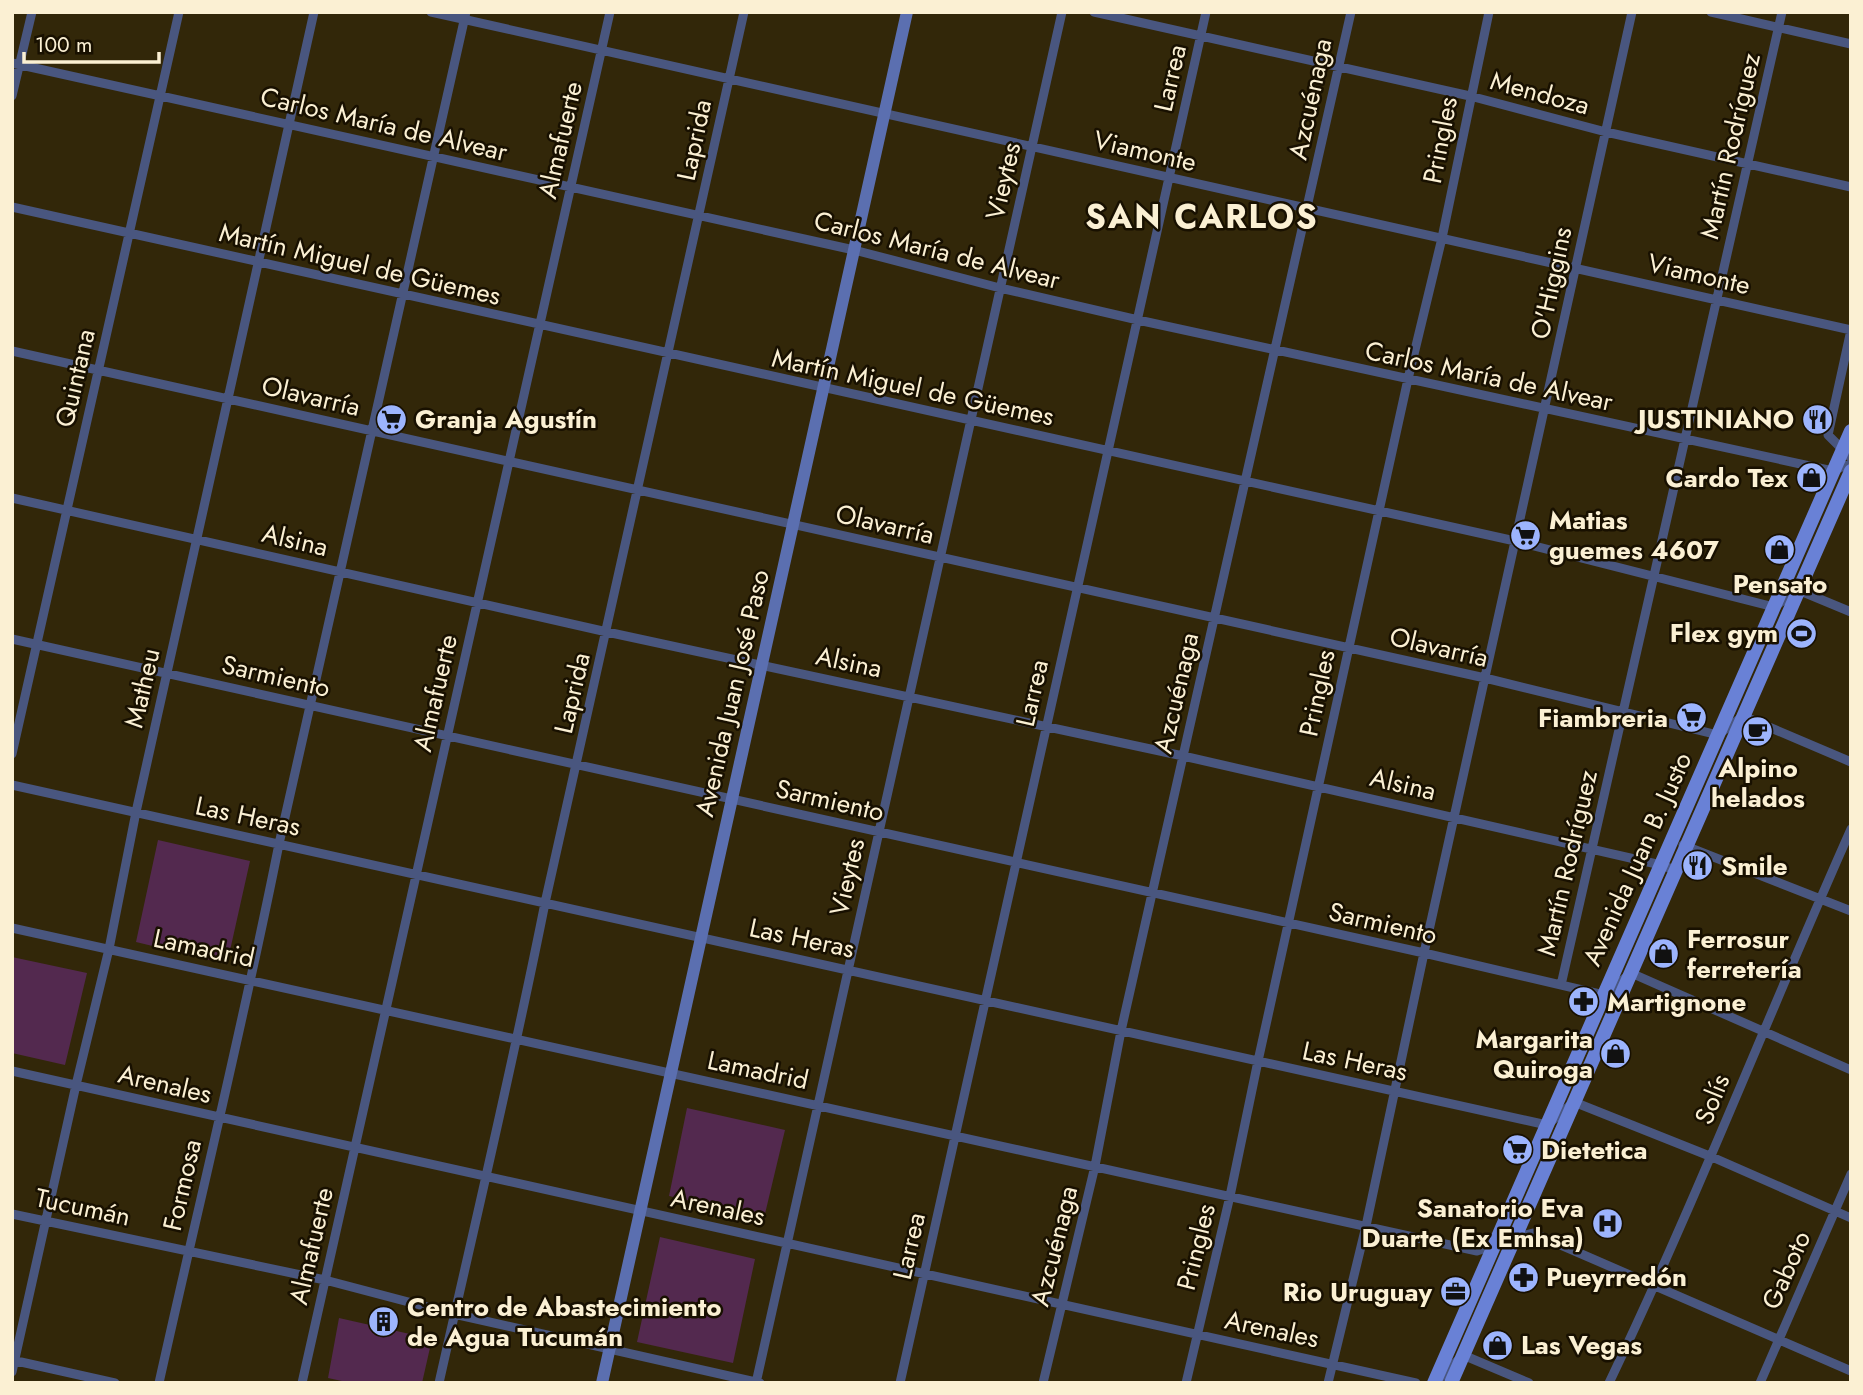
<svg xmlns="http://www.w3.org/2000/svg" width="1863" height="1395" viewBox="0 0 1863 1395" font-family="Jost,sans-serif">
	<style>
		.green { fill: #53294f }
		.lines { fill: none; stroke-linecap: round; stroke-linejoin: round }
		.minor { stroke: #49567f; stroke-width: 9 }
		.secondary { stroke: #5b6fb0; stroke-width: 12 }
		.primary { stroke: #6981d6; stroke-width: 14 }
		.labels { text-anchor: middle; dominant-baseline: central; stroke-width: 5; stroke-linejoin: round; paint-order: stroke }
		.street-label { font-size: 26px; fill: #fbf0d3; stroke: #181000 }
		.poi-label { font-size: 26px; font-weight: bold; fill: #fbf0d3; stroke: #181000; text-anchor: start }
		.district-label { font-size: 33px; font-weight: bold; letter-spacing: 2px; fill: #fbf0d3; stroke: #181000 }
	</style>
	<rect width="100%" height="100%" fill="#322709"/>
	<path class="green" d="M158,840L250,861L227,964L136,942Z
		M12,957L87,973L65,1065L12,1053Z
		M687,1108L785,1130L764,1218L669,1196Z
		M660,1237L755,1259L733,1363L637,1342Z
		M339,1318L432,1339L422,1383H351L328,1378Z"/>
	<g class="lines">
		<path class="minor" d="M431,12L1851,330L1828,435L1851,458
			M1094,12L1470,96L1606,132L1851,187
			M1711,12L1851,44
			M12,63L854,250L1000,288L1138,320L1833,471L1851,463
			M12,96L32,12
			M12,207L1515,541L1774,607L1798,590L1851,612
			M12,351L1485,678L1718,735L1743,716L1851,762
			M12,498L607,632L1183,756L1661,865L1675,870
			M12,639L1424,953L1604,995L1631,973L1851,1070
			M12,754L179,12
			M12,785L1547,1125L1574,1102L1712,1157L1851,1218
			M1683,845L1851,911
			M12,928L1477,1251L1495,1245
			M1561,985L1782,12
			M12,1071L1416,1383
			M12,1214L325,1280L454,1314L760,1383
			M1515,1238L1533,1233L1851,1371
			M12,1360L115,1383
			M12,1372L76,1085L109,949L136,812L314,12
			M1439,1379L1463,1355L1529,1383
			M159,1383C199,1203 243,1025 279,844L466,12
			M302,1383L610,12
			M439,1383C475,1223 513,1064 545,903L744,12
			M756,1383L1062,12
			M900,1383L1206,12
			M1043,1383L1095,1166L1121,1031L1351,12
			M1186,1383L1230,1196L1258,1061L1408,379L1442,238L1489,12
			M1328,1383L1366,1226L1424,953L1632,12
			M1609,1383C1696,1201 1769,1013 1851,829
			M1760,1383L1851,1174"/>
		<path class="secondary" d="M602,1383L907,12"/>
		<path class="primary" d="M1434,1383L1851,431
			M1451,1383L1851,471"/>
	</g>
	<defs>
		<symbol id="supermarket-disc" viewBox="-11 -11 22 22"><circle r="9.5" fill="#9cb4fd" stroke="#181000"/><path d="M-6-5.5h2.5l.6 2H6L4.5 2H-2.5L-4.4-4H-6ZM-1.5 3.2a1.3 1.3 0 1 0 .1 0ZM3 3.2a1.3 1.3 0 1 0 .1 0Z" fill="#111"/></symbol>
		<symbol id="restaurant-disc" viewBox="-11 -11 22 22"><circle r="9.5" fill="#9cb4fd" stroke="#181000"/><path d="M-5-6h1v4h1v-4h1v4h1v-4h1v5L-1.5 .5V6h-2V.5L-5-1ZM5-6V6H3V1.5H1.5Q1.5-4 5-6Z" fill="#111"/></symbol>
		<symbol id="shop-disc" viewBox="-11 -11 22 22"><circle r="9.5" fill="#9cb4fd" stroke="#181000"/><path d="M-5-2.5h2.3a2.7 3.5 0 0 1 5.4 0H5L5.5 6h-11ZM-1.5-2.5h3a1.5 2.3 0 0 0-3 0Z" fill="#111"/></symbol>
		<symbol id="stadium-disc" viewBox="-11 -11 22 22"><circle r="9.5" fill="#9cb4fd" stroke="#181000"/><path d="M0-5a6.5 5 0 1 0 0 10a6.5 5 0 1 0 0-10ZM-3.5-1.8h7v3.6h-7Z" fill="#111"/></symbol>
		<symbol id="cafe-disc" viewBox="-11 -11 22 22"><circle r="9.5" fill="#9cb4fd" stroke="#181000"/><path d="M-5.5-4.5H6V0H3Q3 3.5 0 3.5H-2.5Q-5.5 3.5-5.5 0ZM3-3.2v2h1.7v-2ZM-6 4.5H4V6H-6Z" fill="#111"/></symbol>
		<symbol id="pharmacy-disc" viewBox="-11 -11 22 22"><circle r="9.5" fill="#9cb4fd" stroke="#181000"/><path d="M-2-6h4v4h4v4h-4v4h-4v-4h-4v-4h4Z" fill="#111"/></symbol>
		<symbol id="hospital-disc" viewBox="-11 -11 22 22"><circle r="9.5" fill="#9cb4fd" stroke="#181000"/><path d="M-5-5h3v3.5h4V-5h3V5h-3V1.5h-4V5h-3Z" fill="#111"/></symbol>
		<symbol id="office-disc" viewBox="-11 -11 22 22"><circle r="9.5" fill="#9cb4fd" stroke="#181000"/><path d="M-6-3h4V-5.5h4V-3h4V5H-6ZM-1-4.5V-3h2v-1.5ZM-6 0V1H6V0Z" fill="#111"/></symbol>
		<symbol id="building-disc" viewBox="-11 -11 22 22"><circle r="9.5" fill="#9cb4fd" stroke="#181000"/><path d="M-4-6H4V6H1V3H-1V6H-4ZM-2.5-4.3h1.7v1.8h-1.7ZM.8-4.3h1.7v1.8H.8ZM-2.5-1h1.7V.8h-1.7ZM.8-1h1.7V.8H.8Z" fill="#111"/></symbol>
	</defs>
	<g fill-rule="evenodd">
		<use href="#supermarket-disc" x="374" y="402" width="35" height="35"/>
		<use href="#restaurant-disc" x="1800" y="402" width="35" height="35"/>
		<use href="#shop-disc" x="1794" y="460" width="35" height="35"/>
		<use href="#supermarket-disc" x="1508" y="518" width="35" height="35"/>
		<use href="#shop-disc" x="1762" y="532" width="35" height="35"/>
		<use href="#stadium-disc" x="1784" y="616" width="35" height="35"/>
		<use href="#supermarket-disc" x="1674" y="700" width="35" height="35"/>
		<use href="#cafe-disc" x="1740" y="714" width="35" height="35"/>
		<use href="#restaurant-disc" x="1680" y="848" width="35" height="35"/>
		<use href="#shop-disc" x="1646" y="936" width="35" height="35"/>
		<use href="#pharmacy-disc" x="1566" y="984" width="35" height="35"/>
		<use href="#shop-disc" x="1598" y="1036" width="35" height="35"/>
		<use href="#supermarket-disc" x="1500" y="1132" width="35" height="35"/>
		<use href="#hospital-disc" x="1590" y="1206" width="35" height="35"/>
		<use href="#pharmacy-disc" x="1506" y="1260" width="35" height="35"/>
		<use href="#office-disc" x="1438" y="1274" width="35" height="35"/>
		<use href="#building-disc" x="366" y="1304" width="35" height="35"/>
		<use href="#shop-disc" x="1480" y="1328" width="35" height="35"/>
	</g>
	<g class="labels">
		<g class="street-label">
			<text transform="translate(1170 78) rotate(-77)">Larrea</text>
			<text transform="translate(1540 93) rotate(15)">Mendoza</text>
			<text transform="translate(1310 99) rotate(-78)">Azcuénaga</text>
			<text transform="translate(384 124) rotate(13)">Carlos María de Alvear</text>
			<text transform="translate(560 140) rotate(-77)">Almafuerte</text>
			<text transform="translate(694 140) rotate(-78)">Laprida</text>
			<text transform="translate(1440 140) rotate(-79)">Pringles</text>
			<text transform="translate(1730 146) rotate(-77)">Martín Rodríguez</text>
			<text transform="translate(1145 151) rotate(13)">Viamonte</text>
			<text transform="translate(1003 181) rotate(-77)">Vieytes</text>
			<text transform="translate(937 250) rotate(14)">Carlos María de Alvear</text>
			<text transform="translate(360 264) rotate(13)">Martín Miguel de Güemes</text>
			<text transform="translate(1699 274) rotate(13)">Viamonte</text>
			<text transform="translate(1551 283) rotate(-78)">O'Higgins</text>
			<text transform="translate(1489 376) rotate(12)">Carlos María de Alvear</text>
			<text transform="translate(75 378) rotate(-77)">Quintana</text>
			<text transform="translate(913 387) rotate(12)">Martín Miguel de Güemes</text>
			<text transform="translate(311 396) rotate(13)">Olavarría</text>
			<text transform="translate(885 524) rotate(13)">Olavarría</text>
			<text transform="translate(295 540) rotate(13)">Alsina</text>
			<text transform="translate(1439 647) rotate(13)">Olavarría</text>
			<text transform="translate(849 662) rotate(12)">Alsina</text>
			<text transform="translate(276 676) rotate(13)">Sarmiento</text>
			<text transform="translate(142 688) rotate(-77)">Matheu</text>
			<text transform="translate(435 693) rotate(-77)">Almafuerte</text>
			<text transform="translate(572 693) rotate(-77)">Laprida</text>
			<text transform="translate(732 693) rotate(-77)">Avenida Juan José Paso</text>
			<text transform="translate(1032 693) rotate(-77)">Larrea</text>
			<text transform="translate(1176 693) rotate(-77)">Azcuénaga</text>
			<text transform="translate(1317 693) rotate(-78)">Pringles</text>
			<text transform="translate(1403 784) rotate(13)">Alsina</text>
			<text transform="translate(830 800) rotate(13)">Sarmiento</text>
			<text transform="translate(248 816) rotate(12)">Las Heras</text>
			<text transform="translate(1637 859) rotate(-66)">Avenida Juan B. Justo</text>
			<text transform="translate(1567 863) rotate(-77)">Martín Rodríguez</text>
			<text transform="translate(847 877) rotate(-77)">Vieytes</text>
			<text transform="translate(1383 923) rotate(13)">Sarmiento</text>
			<text transform="translate(802 938) rotate(12)">Las Heras</text>
			<text transform="translate(204 948) rotate(12)">Lamadrid</text>
			<text transform="translate(1355 1061) rotate(12)">Las Heras</text>
			<text transform="translate(758 1070) rotate(12)">Lamadrid</text>
			<text transform="translate(165 1084) rotate(13)">Arenales</text>
			<text transform="translate(1712 1099) rotate(-68)">Solís</text>
			<text transform="translate(182 1185) rotate(-77)">Formosa</text>
			<text transform="translate(83 1207) rotate(12)">Tucumán</text>
			<text transform="translate(718 1207) rotate(12)">Arenales</text>
			<text transform="translate(311 1246) rotate(-77)">Almafuerte</text>
			<text transform="translate(909 1246) rotate(-77)">Larrea</text>
			<text transform="translate(1054 1246) rotate(-76)">Azcuénaga</text>
			<text transform="translate(1196 1247) rotate(-76)">Pringles</text>
			<text transform="translate(1786 1270) rotate(-66)">Gaboto</text>
			<text transform="translate(1272 1329) rotate(12)">Arenales</text>
		</g>
		<g class="poi-label">
			<text x="415" y="419">Granja Agustín</text>
			<text x="1794" y="419" text-anchor="end">JUSTINIANO</text>
			<text x="1788" y="478" text-anchor="end">Cardo Tex</text>
			<text x="1549" y="520">Matias<tspan x="1549" dy="30">guemes 4607</tspan></text>
			<text x="1780" y="584" text-anchor="middle">Pensato</text>
			<text x="1778" y="633" text-anchor="end">Flex gym</text>
			<text x="1668" y="718" text-anchor="end">Fiambreria</text>
			<text x="1758" y="768" text-anchor="middle">Alpino<tspan x="1758" dy="30">helados</tspan></text>
			<text x="1721" y="866">Smile</text>
			<text x="1687" y="939">Ferrosur<tspan x="1687" dy="30">ferretería</tspan></text>
			<text x="1607" y="1002">Martignone</text>
			<text x="1593" y="1039" text-anchor="end">Margarita<tspan x="1593" dy="30">Quiroga</tspan></text>
			<text x="1541" y="1150">Dietetica</text>
			<text x="1584" y="1208" text-anchor="end">Sanatorio Eva<tspan x="1584" dy="30">Duarte (Ex Emhsa)</tspan></text>
			<text x="1546" y="1277">Pueyrredón</text>
			<text x="1432" y="1292" text-anchor="end">Rio Uruguay</text>
			<text x="407" y="1307">Centro de Abastecimiento<tspan x="407" dy="30">de Agua Tucumán</tspan></text>
			<text x="1521" y="1345">Las Vegas</text>
		</g>
		<g class="district-label">
			<text x="1202" y="216">SAN CARLOS</text>
		</g>
	</g>
	<rect width="1863" height="1395" fill="none" stroke="#fbf0d3" stroke-width="28"/>
	<path d="M24 52v10h135v-10" fill="none" stroke="#fbf0d3" stroke-width="3.5"/>
	<text x="35" y="52" font-size="21" fill="#fbf0d3" stroke="#181000" stroke-width="5" paint-order="stroke">100 m</text>
</svg>
